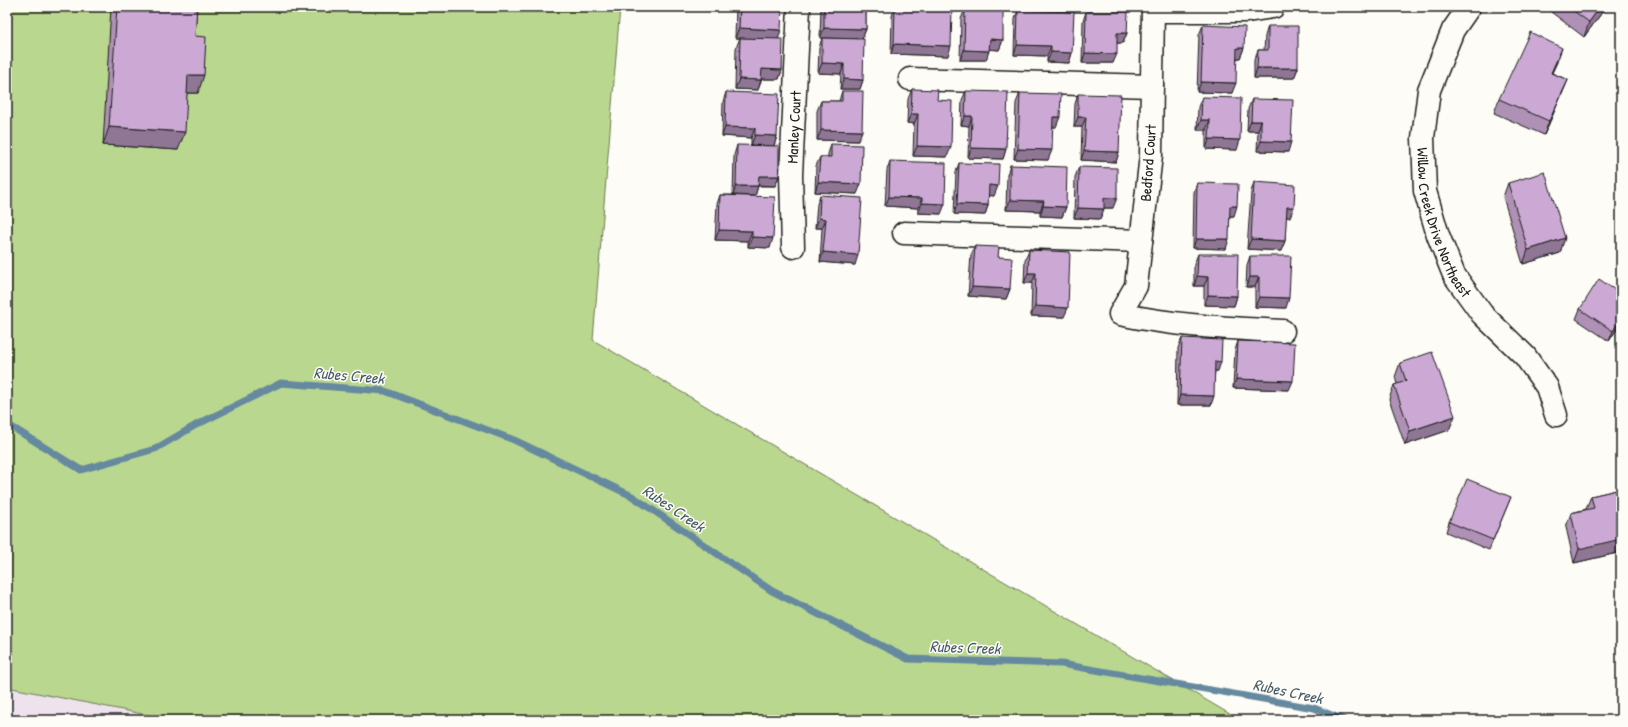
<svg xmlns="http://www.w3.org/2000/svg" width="1628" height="727" viewBox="0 0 1628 727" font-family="'Patrick Hand',sans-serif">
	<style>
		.built { fill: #eee3ec }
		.green { fill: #bad78f; stroke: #6b7a56 }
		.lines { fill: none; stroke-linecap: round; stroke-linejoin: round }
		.stream { stroke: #65899f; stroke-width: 7 }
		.minor-casing { stroke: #1c1c1c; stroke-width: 25 }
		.minor { stroke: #fdfcf7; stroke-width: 22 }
		.wall { fill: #af91b6; stroke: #1c1c1c }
		.shaded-wall { fill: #8e7694; stroke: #1c1c1c }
		.building { fill: #cba9d4; stroke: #1c1c1c }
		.labels { text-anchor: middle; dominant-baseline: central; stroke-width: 3; stroke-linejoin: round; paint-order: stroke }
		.street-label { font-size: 15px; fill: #1c1c1c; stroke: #fdfcf7 }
		.water-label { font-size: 16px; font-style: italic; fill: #475c68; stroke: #fdfcf7 }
	</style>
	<rect width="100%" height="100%" fill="#fdfcf7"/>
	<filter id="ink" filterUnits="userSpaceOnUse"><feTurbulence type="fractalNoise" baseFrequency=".025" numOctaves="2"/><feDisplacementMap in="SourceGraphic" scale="8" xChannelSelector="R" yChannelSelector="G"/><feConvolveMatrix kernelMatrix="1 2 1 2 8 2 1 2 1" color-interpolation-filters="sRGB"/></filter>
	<g filter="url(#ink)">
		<path class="built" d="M7,687L115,708L173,720H7Z"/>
		<path class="green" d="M7,7H620L593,340L1240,720H173L7,687Z"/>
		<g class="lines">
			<path class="stream" d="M7,424L81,470L155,449L196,425L281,383L385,391L514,440L632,496L772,591L908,659L1061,664L1314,708L1344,720"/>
			<defs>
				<g id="minor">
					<path d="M1153,7L1151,155L1136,286L1120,314C1174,326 1228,328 1283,331"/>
					<path id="s1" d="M1469,7L1453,30L1429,90L1423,138L1425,191L1438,235L1454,275L1482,314L1525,356L1547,387L1556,415"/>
					<path d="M1153,11H1247L1273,7"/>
					<path d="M910,79L1152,86"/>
					<path d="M904,233L1141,241"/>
					<path id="s2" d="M793,247L791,175L799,7"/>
				</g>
			</defs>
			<use href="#minor" class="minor-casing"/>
			<use href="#minor" class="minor"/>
		</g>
		<path class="wall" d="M111,7H197L195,36L198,93H187L178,150L103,145Z
			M736,7H782L778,39L782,70L779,79H762L758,90L735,89L736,48L740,38H735Z
			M821,7H866V29L862,39L820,38Z
			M895,7L948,56L891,54L892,16Z
			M1553,7H1606L1584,37L1551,12Z
			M965,9L1003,40L999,50L989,49L986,60H960L961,19Z
			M1018,10L1072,53L1069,63L1047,62V56L1014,55L1015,19Z
			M1086,12L1127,33L1123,43H1117L1113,63H1082L1083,21Z
			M1203,25L1244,48L1240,58H1237L1232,93L1197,92L1199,35Z
			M1268,26L1298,68L1294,78H1254V60L1258,50H1264L1265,36Z
			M822,38L863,80L860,89H840L841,74L818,73L819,48Z
			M1557,62L1552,73L1568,80L1562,94L1544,135L1494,113L1499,99Z
			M912,89L937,100L947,157L913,156L914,124L907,123L908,99Z
			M842,91L858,141L817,140V111L821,101H839Z
			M966,91L1006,149L1003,159L968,158L969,126L961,125L962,100Z
			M726,92L777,136L774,146L751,145V138L722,136L723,102Z
			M1020,93L1056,127H1052L1048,160L1014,159L1016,103Z
			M1078,94L1119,152L1116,162L1081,160L1082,127H1074L1075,104Z
			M1202,97L1237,150L1206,149V130H1197L1198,107Z
			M1252,99L1288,152L1257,151L1258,131H1247L1248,109Z
			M831,144L857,194L815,192L816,166L820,157H828V154Z
			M737,145L779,176L775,186H758L755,196L770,248L748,247V241L715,240L717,204L720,195H733L734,155Z
			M890,161L941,214L918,213V208L885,206L887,170Z
			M959,163L994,196L988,195V205L985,215L954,214L956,172Z
			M1010,165L1066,207L1062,217L1040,216V211L1006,210L1007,175Z
			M1079,167L1113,208H1104L1100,219L1074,218L1075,177Z
			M1254,182L1290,217H1286L1285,241L1281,251L1247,249L1251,192Z
			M1197,183L1234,216H1230L1226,249L1193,248L1194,192Z
			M1508,183L1560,253L1523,264L1503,197Z
			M820,195L855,265L820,262L822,228H815L817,204Z
			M975,246L998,257L1010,289L1006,299L968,296L971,255Z
			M1029,250L1064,317L1031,316L1032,283H1024L1025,260Z
			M1198,254L1237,296L1234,306L1204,305V286H1194V264Z
			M1250,256L1286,308L1255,307V287H1246L1247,265Z
			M1580,309L1621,323L1609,341L1576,319Z
			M1182,338L1218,371H1215L1211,405H1177L1178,348Z
			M1238,341L1289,390L1233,388L1235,350Z
			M1400,363L1449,430L1405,445L1389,399L1394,385L1397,384L1395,377Z
			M1621,489V543H1620L1617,553L1574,563L1566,527L1571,513L1586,509L1591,496Z
			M1511,497L1489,550L1446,532L1449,522Z"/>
		<path class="shaded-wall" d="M1600,7H1606L1584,37L1589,22Z
			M739,28L781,30L778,40L735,38Z
			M824,28L866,29L862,39L820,38Z
			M1117,33H1127L1123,43H1114Z
			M990,39L1003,40L999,50L986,49Z
			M894,44L951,46L948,56L891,54Z
			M1017,45L1051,46L1047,56L1014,55Z
			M1237,48H1244L1240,58H1234Z
			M1562,48L1557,62L1545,87L1551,73Z
			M964,50L989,51L986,60H960Z
			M1051,52L1072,53L1069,63L1047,62Z
			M1085,53L1117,54L1113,63H1082Z
			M822,63L844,64L841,74L818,73Z
			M1257,68H1298L1294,78H1254Z
			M762,69L782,70L779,79H758Z
			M188,75H204L198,93H181Z
			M739,79L761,80L758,90L735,89Z
			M844,79L863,80L860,89H840Z
			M1568,80L1562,94L1544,135L1549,121Z
			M1201,82L1236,83L1232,93L1197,92Z
			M911,114H918L914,124L907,123Z
			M965,116H972L969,126L961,125Z
			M1053,117H1060L1056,127H1049Z
			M1078,117H1086L1082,127H1074Z
			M1201,120H1210L1206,130H1197Z
			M1251,121H1261L1258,131H1247Z
			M109,127L185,132L178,150L103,145Z
			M725,127L755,128L751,138L722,136Z
			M821,130L862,131L858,141L817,140Z
			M755,135L777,136L774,146L751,145Z
			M1209,139L1240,140L1237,150L1206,149Z
			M1261,141L1291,142L1288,152L1257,151Z
			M917,146L951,147L947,157L913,156Z
			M971,148L1006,149L1003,159L968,158Z
			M1018,149L1052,150L1048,160L1014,159Z
			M1084,151L1119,152L1116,162L1081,160Z
			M759,176H779L775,186L755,185Z
			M818,182L861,184L857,194L815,192Z
			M989,185L998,186L994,196L985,195Z
			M736,186H758L755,196L733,195Z
			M889,197L922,198L918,208L885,206Z
			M1104,198H1117L1113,208H1101Z
			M1010,200L1044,201L1040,211L1006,210Z
			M922,203L945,204L941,214L918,213Z
			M957,204L988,205L985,215L954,214Z
			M1043,206L1066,207L1062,217L1040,216Z
			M1230,206H1237L1234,216H1227Z
			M1287,207H1294L1290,217H1284Z
			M1078,208L1104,209L1100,219L1074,218Z
			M819,218L826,219L822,228H815Z
			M719,230L752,231L748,241L715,240Z
			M752,237L773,238L770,248L748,247Z
			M1565,238L1560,253L1523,264L1528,250Z
			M1196,239H1229L1226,249L1193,248Z
			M1251,239L1285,241L1281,251L1247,249Z
			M823,252L858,255L855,265L820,262Z
			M1028,273H1036L1032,283H1024Z
			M1197,276L1208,277L1204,286H1194Z
			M1250,277H1259L1255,287H1246Z
			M972,287L1010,289L1006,299L968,296Z
			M1208,295L1237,296L1234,306L1204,305Z
			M1259,297L1289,298L1286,308L1255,307Z
			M1035,306L1068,308L1064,317L1031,316Z
			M1621,318V323L1609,341L1613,331Z
			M1215,361L1221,362L1218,371H1212Z
			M1236,379L1293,381L1289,390L1233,388Z
			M1180,395L1214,396L1211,405H1177Z
			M1455,416L1449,430L1405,445L1410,431Z
			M1620,530H1621V543H1620L1617,553L1574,563L1579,549Z"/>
		<path class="building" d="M117,7H197L195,36L206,37L204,75H188L185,132L109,127Z
			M740,7H782L781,30L739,28Z
			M824,7H866V29L824,28Z
			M895,7L952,8L951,46L894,44Z
			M1568,7H1600L1589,22Z
			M965,9L1003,10V40L990,39L989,51L964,50Z
			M1018,10L1074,12L1072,53L1051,52V46L1017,45Z
			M1086,12H1128L1127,33H1117V54L1085,53Z
			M1203,25L1245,27L1244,48H1237L1236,83L1201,82Z
			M1268,26H1298V68H1257L1258,50H1268Z
			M1530,32L1562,48L1551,73L1568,80L1549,121L1499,99Z
			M740,38L783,39L782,70L762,69L761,80L739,79Z
			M822,38L864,39L863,80L844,79V64L822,63Z
			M912,89L938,90L937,100L952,101L951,147L917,146L918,114H911Z
			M842,91H863L862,131L821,130V101H842Z
			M966,91L1008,92L1006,149L971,148L972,116H965Z
			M726,92L779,94L777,136L755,135V128L725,127Z
			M1020,93L1061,94L1060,117H1053L1052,150L1018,149Z
			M1078,94L1121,95L1119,152L1084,151L1086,117H1078Z
			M1202,97L1241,98L1240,140L1209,139L1210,120H1201Z
			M1252,99L1293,100L1291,142L1261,141V121H1251Z
			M831,144L862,145L861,184L818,182L820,157H831Z
			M737,145L779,146V176H759L758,186H736Z
			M890,161L946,163L945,204L922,203V198L889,197Z
			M959,163L999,164L998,186L989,185L988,205L957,204Z
			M1010,165L1067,167L1066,207L1043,206L1044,201L1010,200Z
			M1079,167L1117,168V198H1104V209L1078,208Z
			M1545,172L1565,238L1528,250L1508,183Z
			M1254,182L1295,185L1294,207H1287L1285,241L1251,239Z
			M1197,183L1238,184L1237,206H1230L1229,239H1196Z
			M720,195L775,197L773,238L752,237V231L719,230Z
			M820,195L862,198L858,255L823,252L826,219L819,218Z
			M975,246L999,247L998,257L1012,258L1010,289L972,287Z
			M1029,250L1070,252L1068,308L1035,306L1036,273H1028Z
			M1198,254H1238L1237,296L1208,295V277L1197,276Z
			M1250,256H1291L1289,298L1259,297V277H1250Z
			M1599,279L1621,294V318L1613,331L1580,309Z
			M1182,338L1222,340L1221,362L1215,361L1214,396L1180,395Z
			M1238,341L1295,343L1293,381L1236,379Z
			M1432,352L1455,416L1410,431L1394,385L1406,381L1400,363Z
			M1467,479L1511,497L1493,540L1449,522Z
			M1621,489V530H1620L1621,539L1579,549L1571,513L1594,508L1591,496Z"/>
	</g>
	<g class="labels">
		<g class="street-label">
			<text stroke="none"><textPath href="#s2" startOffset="120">Manley Court</textPath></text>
			<text transform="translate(1148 163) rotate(-86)">Bedford Court</text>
			<text stroke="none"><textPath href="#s1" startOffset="229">Willow Creek Drive Northeast</textPath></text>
		</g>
		<g class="water-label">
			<text transform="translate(349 375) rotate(5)">Rubes Creek</text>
			<text transform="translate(674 508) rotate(34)">Rubes Creek</text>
			<text transform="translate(965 647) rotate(2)">Rubes Creek</text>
			<text transform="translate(1288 691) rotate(12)">Rubes Creek</text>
		</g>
	</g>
	<rect width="1628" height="727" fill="none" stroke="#fdfcf7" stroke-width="24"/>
	<rect x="12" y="12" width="1604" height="703" fill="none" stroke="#1c1c1c" stroke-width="1.5" filter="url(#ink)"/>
</svg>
